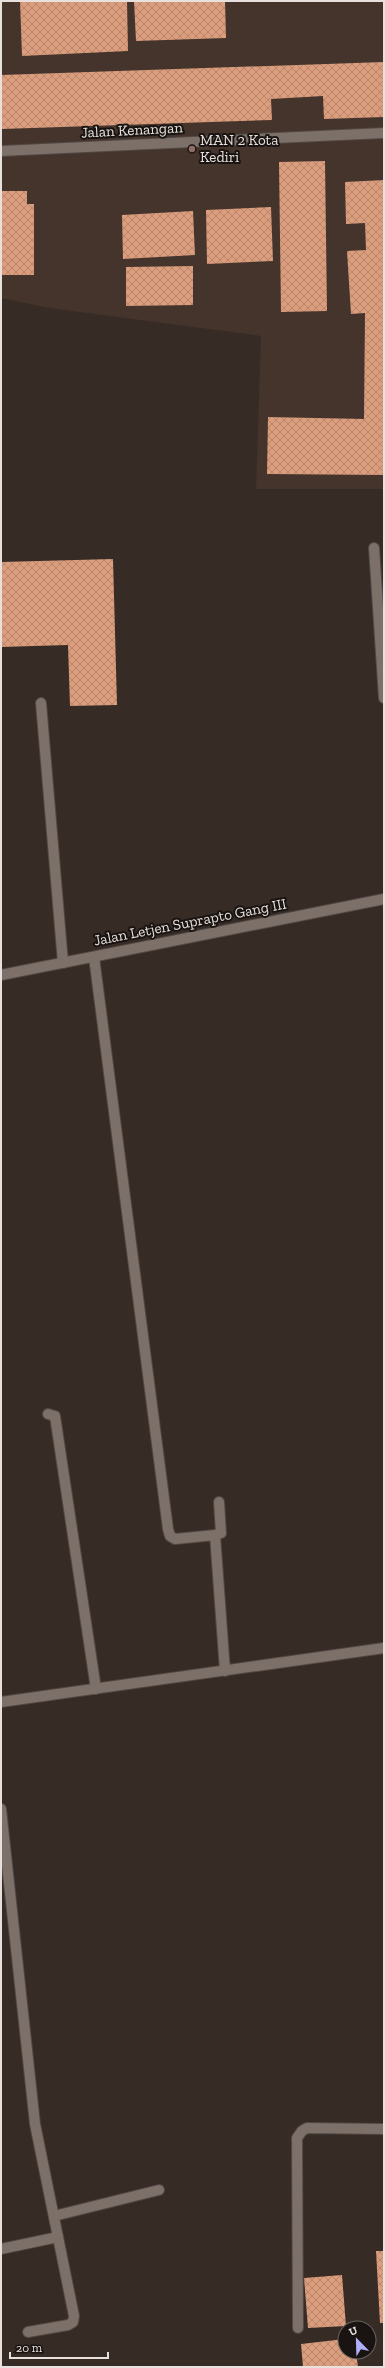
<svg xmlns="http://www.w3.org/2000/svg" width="385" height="2368" viewBox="0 0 385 2368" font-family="'Zilla Slab',serif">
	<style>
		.built { fill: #44342b }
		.building { fill: url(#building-cross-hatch) }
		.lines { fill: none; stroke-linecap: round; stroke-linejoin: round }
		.service-casing { stroke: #524844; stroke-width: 12 }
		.minor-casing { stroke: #524844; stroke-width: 12 }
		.tertiary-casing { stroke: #524844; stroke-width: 12 }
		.service { stroke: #7c7069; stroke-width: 10 }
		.minor { stroke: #7c7069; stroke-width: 10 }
		.tertiary { stroke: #7c7069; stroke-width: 10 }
		.education-dot { fill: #8d6e63; stroke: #191412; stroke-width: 1.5 }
		.labels { text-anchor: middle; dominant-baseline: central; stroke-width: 4; stroke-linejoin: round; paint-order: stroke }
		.street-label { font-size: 15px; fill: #e7e0dc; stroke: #191412 }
		.poi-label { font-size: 15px; fill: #e7e0dc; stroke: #191412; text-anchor: start }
	</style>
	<defs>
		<pattern id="building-cross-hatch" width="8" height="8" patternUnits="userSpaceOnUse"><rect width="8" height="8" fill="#dc9d7c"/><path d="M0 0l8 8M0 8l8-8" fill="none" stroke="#b6866e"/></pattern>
	</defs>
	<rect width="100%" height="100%" fill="#362b25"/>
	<path class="built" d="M1,1H384V489H256L261,336L49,308L1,298Z"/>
	<path class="building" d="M20,1H127L128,51L22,56Z
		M134,1H225L226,38L136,41Z
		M384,62V117L324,119L323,96L271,99L272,120L2,129L1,75Z
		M325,161L327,311L281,312L279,162Z
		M384,180V475L267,474L268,417L364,419L365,313L351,314L347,251L366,250L365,223L346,224L345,182Z
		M1,191H27V204H34V275H1Z
		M271,207L273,261L207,264L206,210Z
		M193,211L195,255L123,259L122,215Z
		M193,266V305L126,306V267Z
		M113,559L117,705L70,706L68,645L1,647V562Z
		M376,2251H384V2323H380Z
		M342,2275L346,2326L308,2328L304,2278Z
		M345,2339V2352H356L358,2367H303L301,2344Z"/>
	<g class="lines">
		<defs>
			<path id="service" d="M1,151L384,133
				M41,703L63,963
				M54,2216L159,2190
				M1,2249L58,2237"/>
			<path id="minor" d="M374,548L384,698
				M94,957L168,1529L170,1536L175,1539L215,1535
				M48,1414L55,1416L96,1689
				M219,1502L221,1533L215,1535L225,1671
				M1,1702L384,1648
				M1,1809L35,2124L74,2316L73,2322L68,2325L28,2332
				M298,2328L297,2138L302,2131L307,2128L384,2129"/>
			<path id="tertiary" d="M1,975L384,899"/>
		</defs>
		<use href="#service" class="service-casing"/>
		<use href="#minor" class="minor-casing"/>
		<use href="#tertiary" class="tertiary-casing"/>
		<use href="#service" class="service"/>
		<use href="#minor" class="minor"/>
		<use href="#tertiary" class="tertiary"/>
	</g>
	<circle class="education-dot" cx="192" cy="149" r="4"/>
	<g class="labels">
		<g class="street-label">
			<text transform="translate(132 130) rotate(-3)">Jalan Kenangan</text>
			<text transform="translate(190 922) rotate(-11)">Jalan Letjen Suprapto Gang III</text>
		</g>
		<g class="poi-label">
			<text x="200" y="140">MAN 2 Kota<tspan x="200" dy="17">Kediri</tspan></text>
		</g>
	</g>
	<rect width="385" height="2368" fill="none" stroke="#e7e0dc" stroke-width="4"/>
	<g transform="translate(357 2340) rotate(337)"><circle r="19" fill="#191412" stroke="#6b6663"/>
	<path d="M0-3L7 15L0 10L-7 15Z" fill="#b0aefa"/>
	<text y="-6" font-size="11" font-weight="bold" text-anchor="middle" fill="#e7e0dc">U</text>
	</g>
	<path d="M10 2352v6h98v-6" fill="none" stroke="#e7e0dc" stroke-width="2"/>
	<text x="16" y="2352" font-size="12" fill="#e7e0dc" stroke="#191412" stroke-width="3" paint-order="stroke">20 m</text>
</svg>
